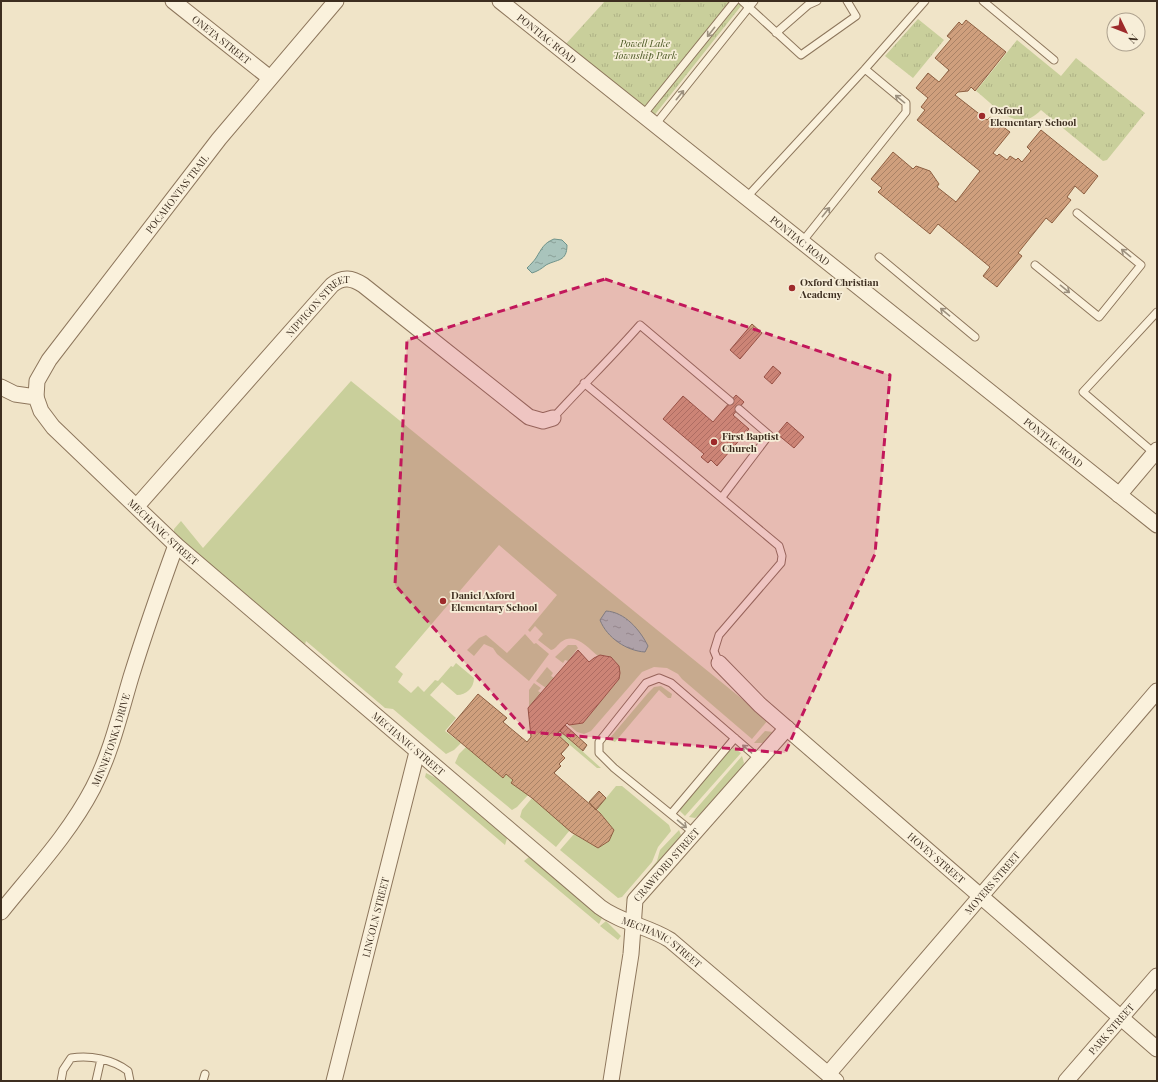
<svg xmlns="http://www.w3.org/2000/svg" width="1158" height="1082" viewBox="0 0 1158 1082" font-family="'Playfair Display',serif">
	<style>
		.grass { fill: #c9cf9b }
		.park { fill: url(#park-tufts) }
		.water { fill: url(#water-ripples); stroke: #6f938a }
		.building { fill: url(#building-hatch); stroke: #8d5f41 }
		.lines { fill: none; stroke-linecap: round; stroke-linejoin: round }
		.service-casing { stroke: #8d765c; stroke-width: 9 }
		.minor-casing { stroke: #8d765c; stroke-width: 17 }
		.service { stroke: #faf1dc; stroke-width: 7 }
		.minor { stroke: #faf1dc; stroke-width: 15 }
		.oneway { stroke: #9c907e }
		.marked { fill: #c2185b; fill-opacity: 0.2; stroke: #c2185b; stroke-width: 3; stroke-dasharray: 8 5; stroke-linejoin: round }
		.poi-dot { fill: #9e2a2b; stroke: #f7eed8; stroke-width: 1.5 }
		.labels { text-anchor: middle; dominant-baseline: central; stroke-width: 3.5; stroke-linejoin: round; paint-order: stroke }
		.street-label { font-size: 10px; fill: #3d2e20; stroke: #f7eed8 }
		.park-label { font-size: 10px; font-style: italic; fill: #4d5a26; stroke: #f7eed8 }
		.poi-label { font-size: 10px; font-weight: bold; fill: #3d2e20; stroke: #f7eed8; text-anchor: start }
	</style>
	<defs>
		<pattern id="park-tufts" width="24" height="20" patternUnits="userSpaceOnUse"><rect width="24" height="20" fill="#c9cf9b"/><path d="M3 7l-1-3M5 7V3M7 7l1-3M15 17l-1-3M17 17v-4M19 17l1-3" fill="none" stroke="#aeb285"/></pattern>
		<pattern id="water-ripples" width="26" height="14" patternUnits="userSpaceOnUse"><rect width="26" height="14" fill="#a9c4bc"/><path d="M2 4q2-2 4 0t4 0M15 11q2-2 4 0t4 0" fill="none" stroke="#8ba098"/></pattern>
		<pattern id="building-hatch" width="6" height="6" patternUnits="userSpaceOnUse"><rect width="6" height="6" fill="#cf9f7d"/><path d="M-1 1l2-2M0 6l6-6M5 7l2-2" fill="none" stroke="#a98266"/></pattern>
	</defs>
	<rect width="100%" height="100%" fill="#f0e4c8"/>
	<path class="grass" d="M351,381L768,720L752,739L682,679L678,674L667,668L654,667L642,672L591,731L584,734L577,732L569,725L583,723L619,679C621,665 613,652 598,656C588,648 575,631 561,642C557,645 556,649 551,650L538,640L543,634L535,626L530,632L528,630L557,595L499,545L395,667L403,674L398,682L411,693L418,686L424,692L435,680L438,681L451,666L453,667L456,663L474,678C474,688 466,695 457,695L442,682L430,695L456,718L445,731L461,743L454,750L446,754L393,709L385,708L306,641L304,648L174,533V529L181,521L203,548Z
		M525,634L534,644L536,643L549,654L529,681L497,654L493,648L484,644L474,656L467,650L479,638L486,635L507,653Z
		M568,645H576L578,648L568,661L565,660L563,663L555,657Z
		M547,667L553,673L551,676L554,678L546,688L536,681Z
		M534,683L541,688L538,691L541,693L529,707V690Z
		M661,686L672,694L671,698H668L659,690L615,742L609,739L648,693L654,687Z
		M560,731L601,768H597L557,734Z
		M765,731L773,732L764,743H754Z
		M466,747L502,777L506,774L513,780L511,783L528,795L517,807L512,810L455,763L459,754Z
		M734,748L741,753L685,816L680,811V808L729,751Z
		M742,756L744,763L742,767L700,814L695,818L689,817Z
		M426,773L436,778L507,838L505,845L425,777Z
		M616,786H622L669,825L671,831L658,847L652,862L622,897L618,898L560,850L574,834L598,848L609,841L614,830L597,809Z
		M532,798L570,830L556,847L520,817L522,810Z
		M679,830L681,835L679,841L624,902L657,861L660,850Z
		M529,857L602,918L599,924L524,861Z
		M606,921L621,936L618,940L600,926Z"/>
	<path class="park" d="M605,1H745L653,117L564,46Z
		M918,19L944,40L913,78L885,56Z
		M1017,40L1061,76L1076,58L1145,113L1107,160L1103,161L1041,110C1017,135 997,107 976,91Z"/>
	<path class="water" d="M554,239L562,240L567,245C567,262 557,259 546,265C541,269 538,271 532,273L527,268C530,265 534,261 536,258C542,248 544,243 554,239Z
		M606,611C625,612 640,630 648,646L645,652C627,651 607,638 600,620Z"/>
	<path class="building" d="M966,20L1006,52L975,91L971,87L968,91L958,92L955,95L987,120L990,117L1010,132L993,153L997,156L999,154L1007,160L1010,156L1016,160L1018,158L1022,162L1031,151L1027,147L1041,130L1098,176L1084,194L1075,186L1067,197L1071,200L1052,223L1046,218L1018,253L1022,256L997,287L983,276L990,267L938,224L930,234L878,192L882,188L871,179L893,152L913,169L916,166L930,171L939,184L937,187L956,202L980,171L917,120L925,110L921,107L928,98L916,88L928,73L939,82L949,70L935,58L951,39L947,36L959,22L962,25Z
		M752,324L762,333L740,359L730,350Z
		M773,366L781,373L772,384L764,377Z
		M736,395L744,402L733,415L749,429L717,466L711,460L708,463L701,457L704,454L663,419L683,396L713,422Z
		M787,422L804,437L794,448L777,434Z
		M578,650L589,662L594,658L600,655L611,657L619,666L620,673L619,679L583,723L569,725L567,723L557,734L569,745L561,754L565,758L559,764L561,766L554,773L600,813L614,830L609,841L598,848L571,832L532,798L511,783L513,780L506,774L503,778L447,731L478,694L507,718L503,722L527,742L531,737L528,708Z
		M565,725L587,745L583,751L560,731Z
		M599,791L606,798L596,810L589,802Z"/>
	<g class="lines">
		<defs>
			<path id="service" d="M742,1L801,55L856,16L847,1
				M983,1L1054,60
				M776,33L808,5L817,1
				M643,115L735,1
				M655,125L754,1
				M746,198L865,69L925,1
				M802,242L906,112V103L865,69
				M879,257L975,337
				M1035,265L1099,317L1141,265L1077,213
				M584,383L779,546L782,556L781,563L719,635L714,651L719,663
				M553,418C582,386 612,357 640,325L730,401
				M1154,453L1083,392L1157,312
				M722,497L769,435L739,409
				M671,814L735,738
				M694,833L614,768L599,753V742L646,683L659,678L671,683L759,759
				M61,1081L63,1070L71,1058C90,1055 112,1059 128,1071L130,1081
				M96,1081L101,1059
				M203,1081L205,1074"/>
			<g id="minor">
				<path id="s1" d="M173,1L270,78"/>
				<path id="s2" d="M500,1L1157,525"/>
				<path id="s3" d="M1,387L15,394L36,397L41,411L53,427L176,545L600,907C621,923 648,926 670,940L836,1081"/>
				<path id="s4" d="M36,397L37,381L49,360L219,139L336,1"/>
				<path d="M1119,495L1157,450"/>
				<path id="s5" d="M137,506L332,285C343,276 352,278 363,285L529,417L543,421L553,418"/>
				<path id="s6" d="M719,663L760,705L1157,1049"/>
				<path id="s7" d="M1,912C33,872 69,834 93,788C111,753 120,714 131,677C145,632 160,589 176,545"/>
				<path id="s8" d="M828,1074L1157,691"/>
				<path id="s9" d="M334,1081L417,752"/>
				<path id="s10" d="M611,1081L631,954L635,900L787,728"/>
				<path id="s11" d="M1066,1081L1157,976"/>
			</g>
		</defs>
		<use href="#service" class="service-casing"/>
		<use href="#minor" class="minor-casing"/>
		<use href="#service" class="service"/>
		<use href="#minor" class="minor"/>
	</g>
	<defs><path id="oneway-shaft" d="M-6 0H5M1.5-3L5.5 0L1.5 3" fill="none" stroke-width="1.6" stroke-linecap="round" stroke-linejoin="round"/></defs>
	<g class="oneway">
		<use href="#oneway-shaft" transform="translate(711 32) rotate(128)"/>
		<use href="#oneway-shaft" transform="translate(680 95) rotate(-51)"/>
		<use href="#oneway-shaft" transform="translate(900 99) rotate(-141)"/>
		<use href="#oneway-shaft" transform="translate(826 212) rotate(-51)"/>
		<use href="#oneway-shaft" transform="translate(1126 253) rotate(-141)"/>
		<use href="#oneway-shaft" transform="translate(1065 289) rotate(39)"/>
		<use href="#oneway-shaft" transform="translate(945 312) rotate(-140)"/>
		<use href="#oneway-shaft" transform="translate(747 749) rotate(-139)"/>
		<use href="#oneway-shaft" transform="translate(682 824) rotate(40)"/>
	</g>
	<path class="marked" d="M605,279L890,375L875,554L785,753L527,732L395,585L407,340Z"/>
	<g class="poi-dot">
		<circle cx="982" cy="116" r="4"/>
		<circle cx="792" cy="288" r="4"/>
		<circle cx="714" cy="442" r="4"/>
		<circle cx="443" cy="601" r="4"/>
	</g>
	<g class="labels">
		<g class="street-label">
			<text stroke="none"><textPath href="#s2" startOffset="60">PONTIAC ROAD</textPath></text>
			<text stroke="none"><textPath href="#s1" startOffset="62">ONETA STREET</textPath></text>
			<text stroke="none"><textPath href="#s4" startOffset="250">POCAHONTAS TRAIL</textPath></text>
			<text stroke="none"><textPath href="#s2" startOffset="384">PONTIAC ROAD</textPath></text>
			<text stroke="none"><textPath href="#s5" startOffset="271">NIPPIGON STREET</textPath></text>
			<text stroke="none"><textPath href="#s2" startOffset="708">PONTIAC ROAD</textPath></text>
			<text stroke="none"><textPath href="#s3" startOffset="224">MECHANIC STREET</textPath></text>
			<text stroke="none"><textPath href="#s7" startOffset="206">MINNETONKA DRIVE</textPath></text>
			<text stroke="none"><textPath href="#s3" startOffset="548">MECHANIC STREET</textPath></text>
			<text stroke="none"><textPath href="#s6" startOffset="292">HOVEY STREET</textPath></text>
			<text stroke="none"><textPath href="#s10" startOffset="230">CRAWFORD STREET</textPath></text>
			<text stroke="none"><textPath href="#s8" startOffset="252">MOYERS STREET</textPath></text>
			<text stroke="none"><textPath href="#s9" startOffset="169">LINCOLN STREET</textPath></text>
			<text stroke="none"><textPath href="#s3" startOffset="871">MECHANIC STREET</textPath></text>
			<text stroke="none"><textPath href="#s11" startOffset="69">PARK STREET</textPath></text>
		</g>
		<g class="park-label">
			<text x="645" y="43">Powell Lake<tspan x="645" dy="12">Township Park</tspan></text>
		</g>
		<g class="poi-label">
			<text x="990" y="110">Oxford<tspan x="990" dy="12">Elementary School</tspan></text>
			<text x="800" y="282">Oxford Christian<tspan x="800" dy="12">Academy</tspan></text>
			<text x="722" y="436">First Baptist<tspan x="722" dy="12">Church</tspan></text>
			<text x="451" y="595">Daniel Axford<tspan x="451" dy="12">Elementary School</tspan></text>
		</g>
	</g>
	<rect width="1158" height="1082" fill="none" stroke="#3d2e20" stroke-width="4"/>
	<g transform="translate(1126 32) rotate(133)"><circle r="19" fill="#f7eed8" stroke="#ada18e"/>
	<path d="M0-3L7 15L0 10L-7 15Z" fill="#9e2a2b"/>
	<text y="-6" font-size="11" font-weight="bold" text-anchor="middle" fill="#3d2e20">N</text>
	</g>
</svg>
